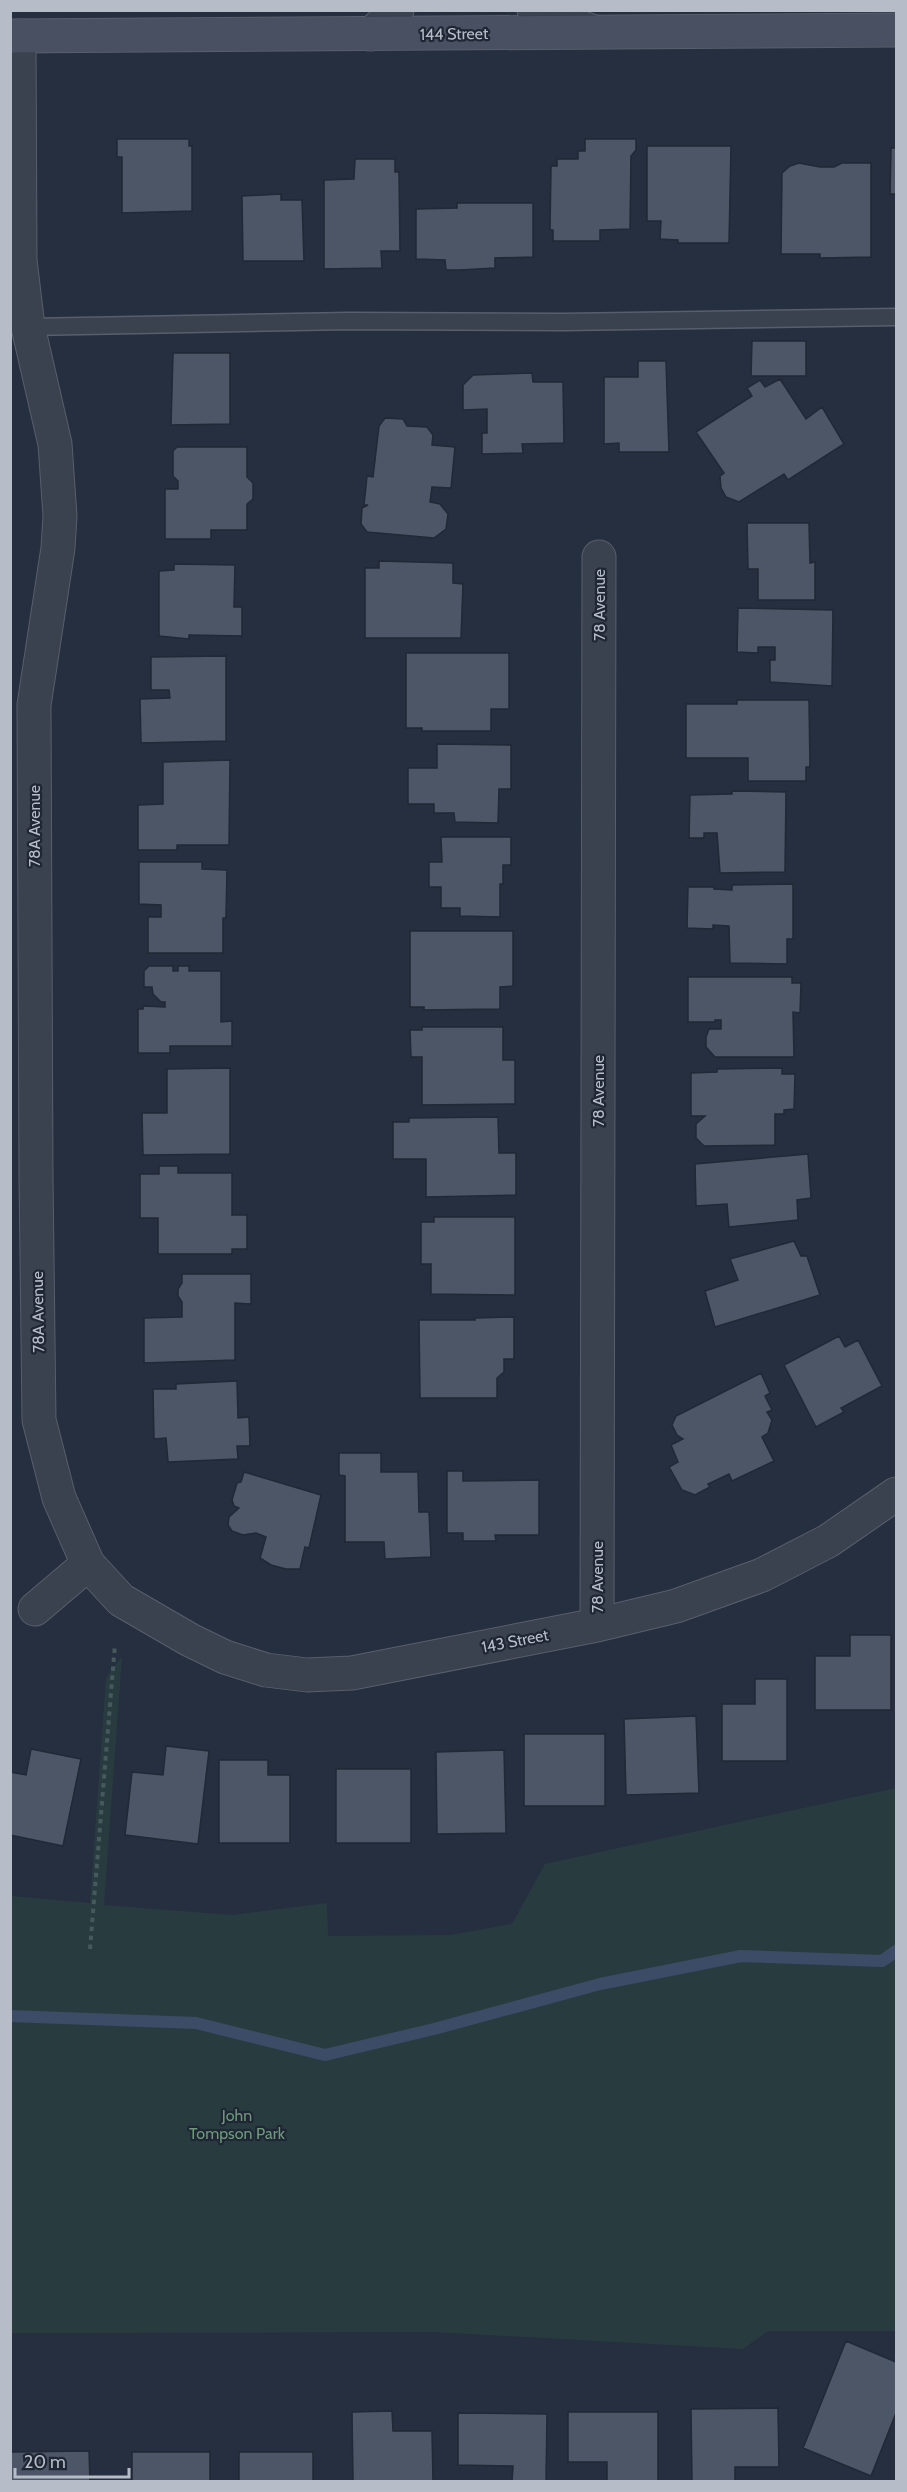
<svg xmlns="http://www.w3.org/2000/svg" width="907" height="2492" viewBox="0 0 907 2492" font-family="Cabin,sans-serif">
	<style>
		.green { fill: #283c40 }
		.lines { fill: none; stroke-linecap: round; stroke-linejoin: round }
		.stream { stroke: #3c4c67; stroke-width: 12 }
		.building { fill: #4c5667; stroke: #212836; stroke-width: 1.5 }
		.lane-casing { stroke: #585f6c; stroke-width: 19 }
		.street-casing { stroke: #585f6c; stroke-width: 35 }
		.secondary-casing { stroke: #585f6c; stroke-width: 35 }
		.path { stroke: #46595c; stroke-width: 4; stroke-dasharray: 4.5 4.5; stroke-linecap: butt }
		.lane { stroke: #3a414f; stroke-width: 16 }
		.street { stroke: #3a414f; stroke-width: 33 }
		.secondary { stroke: #485061; stroke-width: 33 }
		.labels { text-anchor: middle; dominant-baseline: central; stroke-width: 4.5; stroke-linejoin: round; paint-order: stroke }
		.street-label { font-size: 16px; fill: #b6bdc9; stroke: #1f2634 }
		.park-label { font-size: 16px; fill: #6e997a; stroke: #1f2634 }
	</style>
	<rect width="100%" height="100%" fill="#262f3f"/>
	<path class="green" d="M122,1656L104,1905L232,1915L327,1903L328,1936L451,1935L512,1924L545,1864L896,1788V2331H768L743,2349L435,2332L11,2333V1896L90,1903L106,1678Z"/>
	<g class="lines">
		<path class="stream" d="M10,2016L196,2023L325,2055L434,2029L600,1984L741,1956L882,1961L896,1951"/>
	</g>
	<path class="building" d="M117,139H189V146H192V211L122,213V157H117Z
		M585,139H636V150L631,156L630,229L600,230V241H553V230H550L551,166H557V159H578V151H585Z
		M647,146H731L729,243H678V240L660,239L661,221H647Z
		M891,148H896V194H890Z
		M355,159H395V172H399L400,251H381L382,268L324,269V180L354,179Z
		M799,163L820,167H834L842,163H871V257L820,258V254H781L782,173L790,166Z
		M281,194V200H302L304,261H243L242,196Z
		M457,203H533V257L495,258V268L460,270H446L445,260L416,259V209L457,208Z
		M752,341H806V376H751Z
		M173,353H230V424L171,425Z
		M638,361H666L669,452H619V443L604,444V377H638Z
		M532,373L533,382H563L564,443L522,444L523,453L482,454V433H487V409L463,410V385L473,375Z
		M780,379L806,419L822,407L844,444L788,480L784,474L739,502L726,497L721,488L720,476L724,473L696,432L752,396L747,388L760,380L765,387Z
		M385,418L403,419L407,426L427,427L433,435L432,445L455,447L451,488L432,487L430,502L440,504L448,514L446,529L434,538L367,532L361,524L362,508L368,505H364L367,476L373,477L379,426Z
		M177,447H247V477L253,483V499L247,504V530H211V539H165V489H178V481L173,476V451Z
		M747,523H809L810,563L815,562V600H758V569H748Z
		M379,561L453,563V583L463,584L461,638H365V568H379Z
		M174,564L235,565L234,607H242V636L189,635V639L159,636V571L174,570Z
		M738,608L833,610L832,686L770,682V660H775V647H758V653L737,652Z
		M406,653H509V709H491V731H422V728H406Z
		M226,656V741L141,743L140,699L170,698L169,690H151V657Z
		M737,700H809L810,767H806V781H748V758H686V704H737Z
		M437,744L511,745V789H499L498,823L455,822L454,813H434V804H408V768H437Z
		M230,760L229,845H177V850H138V805L163,804V762Z
		M732,791L786,792L785,872L720,873L717,833H704V838H689L690,795L732,794Z
		M441,837H511V865H503V884H500V917L460,916V908H441V887H429V862H442Z
		M139,862H202V869L227,870L226,918H223V953H148V917H161V905L139,904Z
		M793,884V939H787V964L730,963L729,926L713,925V929L687,928L688,887H714V889L732,890V885Z
		M410,931H513V986L500,987V1009L424,1010V1007H410Z
		M149,966H173V971H178V966H189V971H221V1022L232,1021V1046H170V1053H138V1009H143V1006L165,1007V1002H161L153,994L152,987H144V971Z
		M688,977H792V983H801L800,1013L793,1012L794,1057H715L706,1047V1037L709,1029H721V1020H715V1022H688Z
		M422,1027H503V1060H515V1104L422,1105V1057H411L410,1030H422Z
		M230,1068V1154L143,1155L142,1113H167V1069Z
		M782,1068V1074H795L794,1109L784,1110V1114H775V1145L704,1146L696,1138V1124L705,1116H691V1073L717,1072V1069Z
		M498,1117L499,1153H516V1195L426,1197V1159H393V1122H409V1118Z
		M808,1154L811,1198L797,1200L798,1220L729,1227L727,1204L696,1206L695,1164Z
		M159,1166H178V1173H232V1215H247V1249H232V1254H158V1218H140V1174H159Z
		M434,1217H515V1295L431,1294V1264H421V1222H434Z
		M794,1241L801,1256H807L820,1295L715,1327L705,1291L738,1280L730,1259Z
		M182,1274H251V1304L235,1303V1360L144,1363V1318L182,1317V1302L178,1296V1289L182,1283Z
		M514,1317V1359H504V1372L497,1378V1398H420L419,1320H475V1318Z
		M839,1336L845,1347L858,1340L882,1386L841,1408L844,1412L816,1427L784,1365Z
		M761,1373L770,1393L765,1396L772,1410L767,1412L772,1420L768,1433L762,1437L774,1461L732,1481L729,1474L708,1484L710,1487L695,1495L682,1490L669,1467L678,1462L671,1445L683,1439L677,1435L672,1425L676,1416Z
		M237,1381L238,1418L249,1417L250,1446H237L238,1459L168,1462L166,1438L154,1439L153,1389H176V1384Z
		M339,1453H381V1472H418L419,1512H429L431,1557L385,1559L384,1542H345V1476L339,1475Z
		M447,1471H463V1481L539,1480V1535H495L496,1541H463V1533H447Z
		M244,1472L321,1495L309,1548L305,1547L300,1569H286L271,1565L260,1558L266,1537L256,1533L243,1535L232,1531L228,1525L229,1517L239,1508L234,1506L232,1500L237,1483L241,1482Z
		M850,1635H891V1710H815V1656H850Z
		M755,1679H787V1761H722V1704H755Z
		M696,1716L699,1793L626,1795L624,1719Z
		M524,1734H605V1806H524Z
		M166,1746L209,1751L198,1844L125,1835L132,1772L163,1775Z
		M31,1749L81,1759L63,1846L10,1835V1772L26,1775Z
		M504,1750L506,1833L437,1834L436,1752Z
		M219,1760H268V1775H290V1843H219Z
		M336,1769H411V1843H336Z
		M846,2341L896,2362V2413L871,2476L803,2448Z
		M778,2408L779,2467H735V2482H692L691,2409Z
		M392,2411L393,2431H432L433,2482H353L352,2412Z
		M568,2412H658V2482H607V2462H568Z
		M458,2413L547,2414L546,2482H512L513,2466L458,2465Z
		M89,2451L90,2482H10V2452Z
		M132,2452H210V2482H132Z
		M239,2452H313V2482H239Z"/>
	<g class="lines">
		<defs>
			<path id="lane" d="M28,327L349,321L564,322L896,317"/>
			<path id="street" d="M534,10L591,31
				M371,34L397,10
				M19,36L20,260L28,327L55,444L60,516L58,548L34,705L36,1176L39,1420L59,1498L88,1564L121,1600L190,1640L225,1657L266,1670L307,1675L352,1673L597,1625L676,1606L762,1575L828,1541L896,1494
				M35,1609L88,1564
				M597,1625L599,557"/>
			<path id="secondary" d="M10,36L896,30"/>
		</defs>
		<use href="#lane" class="lane-casing"/>
		<use href="#street" class="street-casing"/>
		<use href="#secondary" class="secondary-casing"/>
		<path class="path" d="M90,1949L115,1644"/>
		<use href="#lane" class="lane"/>
		<use href="#street" class="street"/>
		<use href="#secondary" class="secondary"/>
	</g>
	<g class="labels">
		<g class="street-label">
			<text transform="translate(454 34) rotate(-1)">144 Street</text>
			<text transform="translate(599 605) rotate(-90)">78 Avenue</text>
			<text transform="translate(34 826) rotate(-90)">78A Avenue</text>
			<text transform="translate(598 1091) rotate(-90)">78 Avenue</text>
			<text transform="translate(38 1312) rotate(-91)">78A Avenue</text>
			<text transform="translate(597 1577) rotate(-90)">78 Avenue</text>
			<text transform="translate(515 1641) rotate(-11)">143 Street</text>
		</g>
		<g class="park-label">
			<text x="237" y="2115">John<tspan x="237" dy="18">Tompson Park</tspan></text>
		</g>
	</g>
	<rect width="907" height="2492" fill="none" stroke="#b6bdc9" stroke-width="24"/>
	<path d="M15 2468v9h114v-9" fill="none" stroke="#b6bdc9" stroke-width="3"/>
	<text x="24" y="2468" font-size="18" fill="#b6bdc9" stroke="#1f2634" stroke-width="4.5" paint-order="stroke">20 m</text>
</svg>
